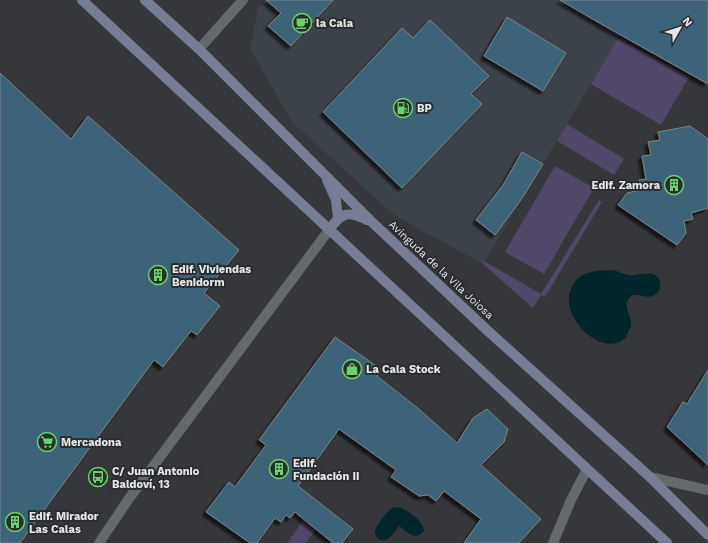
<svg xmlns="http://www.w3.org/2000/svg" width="708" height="543" viewBox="0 0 708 543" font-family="'Work Sans',sans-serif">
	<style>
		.built { fill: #3c424a }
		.green { fill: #514768 }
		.water { fill: #00262c }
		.building { fill: #3d6479; stroke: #7e8284; filter: url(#shadow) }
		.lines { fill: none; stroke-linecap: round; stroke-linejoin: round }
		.minor { stroke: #66696c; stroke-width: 10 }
		.secondary { stroke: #777d94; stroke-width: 10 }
		.labels { text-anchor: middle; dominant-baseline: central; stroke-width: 4; stroke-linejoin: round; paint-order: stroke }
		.poi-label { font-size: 11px; font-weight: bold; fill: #e6e7e9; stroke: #2b2d30; text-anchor: start }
		.street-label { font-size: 11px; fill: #e6e7e9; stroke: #2b2d30 }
	</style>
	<defs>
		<filter id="shadow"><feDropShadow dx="-3.5" dy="3.5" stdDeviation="1" flood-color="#0009"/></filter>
	</defs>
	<rect width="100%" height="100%" fill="#35373a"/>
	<path class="built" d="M266,0H560L620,35L483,264L394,215L293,123L250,49L258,8Z"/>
	<path class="green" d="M618,38L689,77L661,125L591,84Z
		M567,124L624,159L614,175L557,141Z
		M555,166L594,188L544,274L505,252Z
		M599,200L602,202L545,297L541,295L533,308L483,264L484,261L541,294Z
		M317,501L329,511L306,543H287Z"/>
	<path class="water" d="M613,270C618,271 623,274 628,275C638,277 656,267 660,282C661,286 660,290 657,293C647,303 637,289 629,298C623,305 630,313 631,321C632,325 630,329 628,332C627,335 626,338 623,340C598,357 555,311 573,285C575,282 577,278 581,276C590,270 603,271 613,270Z
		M398,507C408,510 423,520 424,531C414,542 408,532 399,526C396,530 393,535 389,538C383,543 375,539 375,532C375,527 387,511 392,508C393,508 397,507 398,507Z"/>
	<path class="building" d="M266,0H333L291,46L268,26L281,13Z
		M560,0H708V84L603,25Z
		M507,17L566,53L543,91L484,56Z
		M430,20L489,76L471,94L482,104L402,188L323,112L402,28L413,38Z
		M0,73L71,139L88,116L239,250L204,293L220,306L197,335L191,331L163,367L154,360L20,543H0Z
		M690,126L708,139V208L691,213L693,219L684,221L686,233L677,245L618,205L627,193L641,190L639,180L646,179L642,156L651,155L648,142L660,140L658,132Z
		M522,152L543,164L523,197L495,235L476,220L503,185Z
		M335,337L382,370L377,376L420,410L457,443L473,418L487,409L508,429L504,442L481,465L541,519L519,543H464L481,519L444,491L436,501L428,495L419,496L391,477L396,470L339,429L298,486L353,529L342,543H333L295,512L290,518L286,515L281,522L275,518L257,543H250L206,512L229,482L235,487L266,445L259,440Z
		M708,370V465L667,427L683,402L687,404Z"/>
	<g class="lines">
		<path class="minor" d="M199,49L243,0
			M650,477L708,490
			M99,543L128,500L329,230
			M553,543L571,500L587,469"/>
		<path class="secondary" d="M82,0L667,543
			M145,0L199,49L373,223L488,331L650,477L708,535
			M327,180L336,200L338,218
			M329,230C341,213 347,210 367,220"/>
	</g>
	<defs>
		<symbol id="cafe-ring" viewBox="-11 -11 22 22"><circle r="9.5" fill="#2b2d30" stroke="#66d466" stroke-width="1.5"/><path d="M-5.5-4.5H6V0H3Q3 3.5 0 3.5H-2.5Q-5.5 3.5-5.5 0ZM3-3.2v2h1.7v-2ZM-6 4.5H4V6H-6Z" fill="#66d466"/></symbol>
		<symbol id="fuel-ring" viewBox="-11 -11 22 22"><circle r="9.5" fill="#2b2d30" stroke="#66d466" stroke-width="1.5"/><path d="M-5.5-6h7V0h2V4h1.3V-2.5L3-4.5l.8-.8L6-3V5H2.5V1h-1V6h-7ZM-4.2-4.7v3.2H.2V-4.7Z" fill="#66d466"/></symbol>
		<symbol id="building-ring" viewBox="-11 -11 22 22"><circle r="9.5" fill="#2b2d30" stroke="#66d466" stroke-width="1.5"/><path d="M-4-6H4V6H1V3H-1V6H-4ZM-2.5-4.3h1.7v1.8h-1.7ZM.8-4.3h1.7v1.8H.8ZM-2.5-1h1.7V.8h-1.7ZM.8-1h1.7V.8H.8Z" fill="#66d466"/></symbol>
		<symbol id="shop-ring" viewBox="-11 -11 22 22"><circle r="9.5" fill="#2b2d30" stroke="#66d466" stroke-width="1.5"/><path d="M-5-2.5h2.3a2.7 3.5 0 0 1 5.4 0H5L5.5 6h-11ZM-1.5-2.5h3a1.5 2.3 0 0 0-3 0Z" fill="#66d466"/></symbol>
		<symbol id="supermarket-ring" viewBox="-11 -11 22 22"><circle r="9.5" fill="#2b2d30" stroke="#66d466" stroke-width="1.5"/><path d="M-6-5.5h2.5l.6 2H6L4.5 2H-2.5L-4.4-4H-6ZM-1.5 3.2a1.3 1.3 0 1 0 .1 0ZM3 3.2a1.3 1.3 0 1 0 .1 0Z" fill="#66d466"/></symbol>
		<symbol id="bus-ring" viewBox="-11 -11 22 22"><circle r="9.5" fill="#2b2d30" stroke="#66d466" stroke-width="1.5"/><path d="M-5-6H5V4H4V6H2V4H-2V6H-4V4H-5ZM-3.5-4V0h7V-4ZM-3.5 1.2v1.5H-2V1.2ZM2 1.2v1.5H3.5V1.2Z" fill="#66d466"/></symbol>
	</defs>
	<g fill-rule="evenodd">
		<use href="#cafe-ring" x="291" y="12" width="22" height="22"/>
		<use href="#fuel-ring" x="392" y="97" width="22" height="22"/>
		<use href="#building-ring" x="663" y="174" width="22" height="22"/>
		<use href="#building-ring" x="147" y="264" width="22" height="22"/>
		<use href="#shop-ring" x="341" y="358" width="22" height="22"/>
		<use href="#supermarket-ring" x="36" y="431" width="22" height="22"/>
		<use href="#building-ring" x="268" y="458" width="22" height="22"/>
		<use href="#bus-ring" x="87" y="466" width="22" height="22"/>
		<use href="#building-ring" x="4" y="511" width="22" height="22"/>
	</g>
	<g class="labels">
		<g class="poi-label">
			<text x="316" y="23">la Cala</text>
			<text x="417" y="108">BP</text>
			<text x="660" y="185" text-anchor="end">Edif. Zamora</text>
			<text x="172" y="269">Edif. Viviendas<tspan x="172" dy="13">Benidorm</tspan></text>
			<text x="366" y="369">La Cala Stock</text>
			<text x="61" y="442">Mercadona</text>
			<text x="293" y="463">Edif.<tspan x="293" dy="13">Fundación II</tspan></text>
			<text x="112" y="471">C/ Juan Antonio<tspan x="112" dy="13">Baldoví, 13</tspan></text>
			<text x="29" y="516">Edif. Mirador<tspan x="29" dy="13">Las Calas</tspan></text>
		</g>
		<g class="street-label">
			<text transform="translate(441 270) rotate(43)">Avinguda de la Vila Joiosa</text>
		</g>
	</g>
	<g transform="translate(680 28) rotate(51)" stroke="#2b2d30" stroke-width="3" paint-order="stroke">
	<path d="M0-3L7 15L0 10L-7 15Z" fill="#e6e7e9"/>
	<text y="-6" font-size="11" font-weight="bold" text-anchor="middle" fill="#e6e7e9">N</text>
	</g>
</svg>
